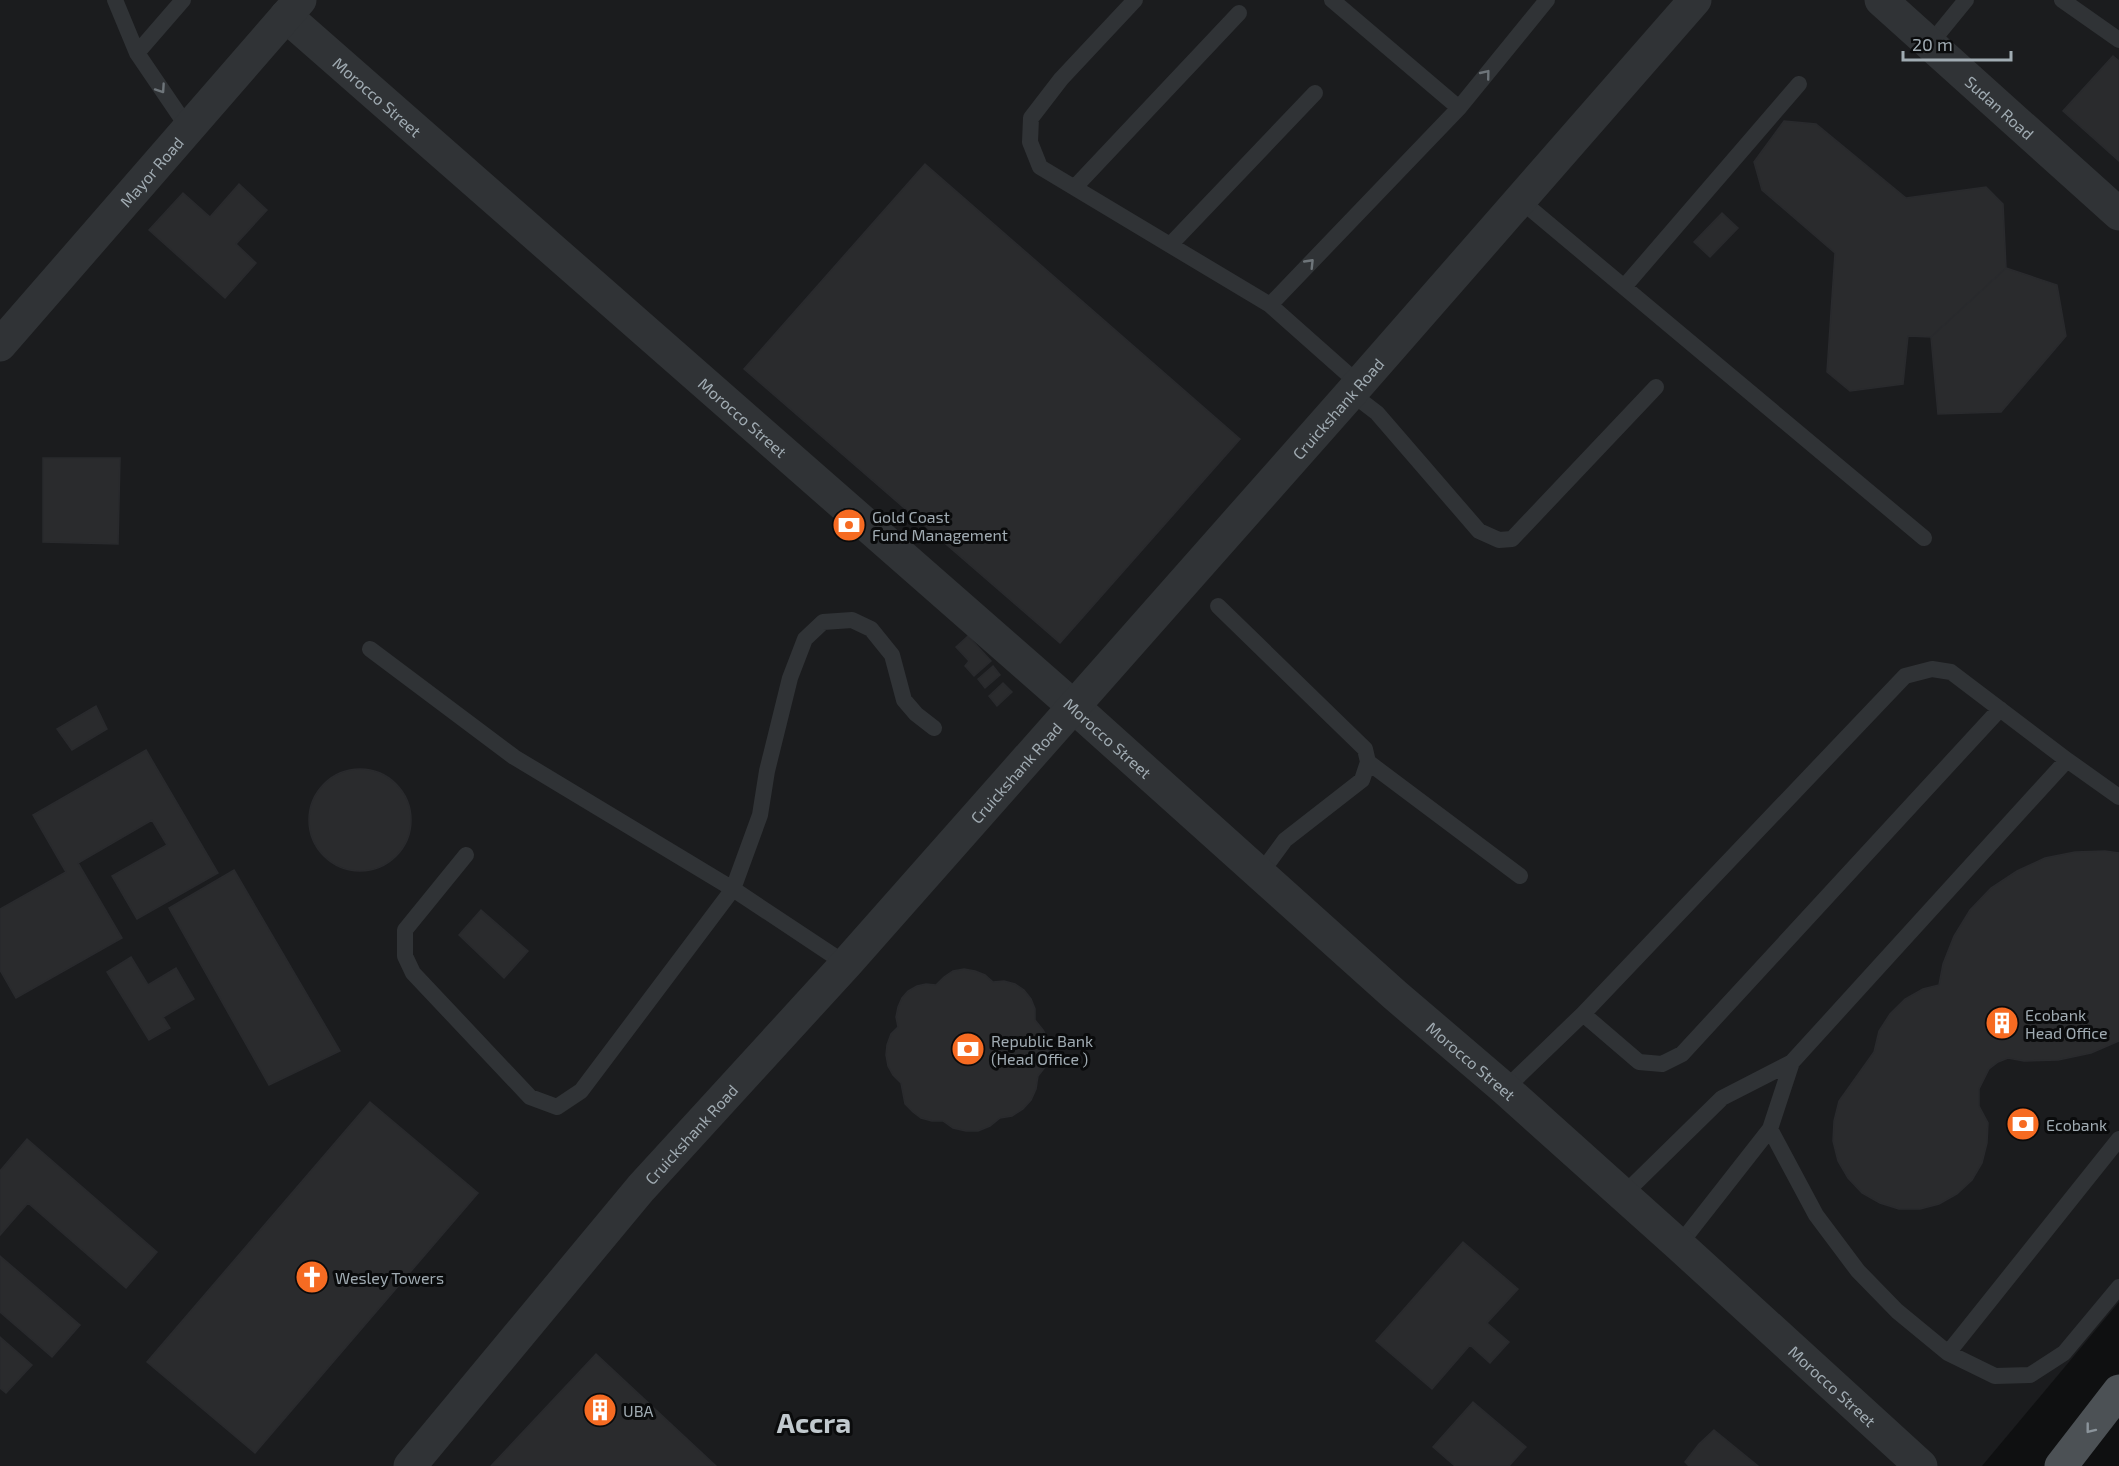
<svg xmlns="http://www.w3.org/2000/svg" width="2119" height="1466" viewBox="0 0 2119 1466" font-family="'Exo 2',sans-serif">
	<style>
		.built { fill: #1b1c1e }
		.building { fill: #2a2b2d; stroke: #292a2d; stroke-width: 1.5 }
		.lines { fill: none; stroke-linecap: round; stroke-linejoin: round }
		.service { stroke: #303336; stroke-width: 16 }
		.minor { stroke: #303336; stroke-width: 33 }
		.primary { stroke: #4c5155; stroke-width: 33 }
		.oneway { stroke: #6e757a }
		.oneway2 { stroke: #8b949b }
		.labels { text-anchor: middle; dominant-baseline: central; stroke-width: 6; stroke-linejoin: round; paint-order: stroke }
		.street-label { font-size: 16px; fill: #a0abb2; stroke: #0a0b0c }
		.poi-label { font-size: 16px; fill: #a0abb2; stroke: #0a0b0c; text-anchor: start }
		.town-label { font-size: 28px; font-weight: bold; fill: #c1c9ce; stroke: #0a0b0c }
	</style>
	<rect width="100%" height="100%" fill="#0f1011"/>
	<path class="built" d="M0,0H2119V1302L1982,1466H0Z"/>
	<path class="building" d="M2113,56L2119,61V161L2063,111Z
		M1784,121L1816,124L1906,198L1986,187L2003,204L2006,268L1931,337L1908,336L1903,384L1850,391L1827,372L1835,253L1762,190L1754,162Z
		M925,164L1240,439L1060,643L744,369Z
		M239,184L267,210L236,244L256,263L225,298L149,230L183,193L210,217Z
		M1722,213L1738,228L1710,257L1694,242Z
		M2006,268L2057,285L2066,336L2001,412L1938,414L1931,337Z
		M43,458H120L118,544L43,542Z
		M968,636L991,661L974,676L965,666L969,661L956,647Z
		M993,666L1000,675L985,688L978,679Z
		M1003,683L1012,692L997,706L989,696Z
		M96,706L107,729L72,750L57,729Z
		M146,750L218,873L137,919L112,876L167,845L152,820L78,863L122,938L16,998L0,970V909L66,872L33,815Z
		M309 820a51 51 0 1 1 102 0a51 51 0 1 1-102 0Z
		M2105,851L2119,853V1041L2091,1053L2058,1060L2024,1061L2008,1058L1998,1062L1989,1069L1979,1089V1106L1988,1123L1987,1143L1982,1163L1972,1180L1957,1194L1939,1204L1920,1209H1899L1880,1203L1862,1193L1848,1178L1838,1161L1833,1141L1834,1121L1839,1101L1874,1052L1879,1031L1890,1014L1905,999L1923,989L1939,985L1943,964L1954,936L1970,910L1991,888L2017,871L2045,858L2075,852Z
		M234,870L340,1051L269,1085L169,908Z
		M481,910L528,951L504,978L459,935Z
		M131,957L148,985L176,968L194,999L163,1017L170,1028L149,1040L107,972Z
		M964,969L975,971L985,975L993,982L1004,981L1015,984L1024,990L1031,999L1035,1009V1020L1043,1030L1049,1041V1054L1046,1066L1038,1076L1036,1089L1031,1100L1023,1109L1012,1116L1000,1118L990,1126L978,1131H966L953,1128L943,1121H932L921,1118L913,1112L905,1104L901,1083L893,1075L888,1066L886,1055L887,1045L891,1034L898,1027L896,1017L898,1007L902,998L908,991L917,986L926,984L936,985L944,977L953,971Z
		M370,1102L478,1193L255,1453L147,1362Z
		M27,1139L157,1252L126,1288L28,1203L0,1235V1171Z
		M1463,1242L1518,1289L1487,1323L1509,1342L1490,1363L1470,1345L1432,1389L1376,1341Z
		M0,1256L80,1325L52,1357L0,1312Z
		M0,1337L32,1365L6,1393L0,1388Z
		M596,1354L716,1466H491Z
		M1473,1402L1526,1447L1509,1466H1455L1433,1447Z
		M1714,1430L1758,1466H1689L1685,1462L1699,1444Z"/>
	<g class="lines">
		<path class="service" d="M115,0L137,53L188,128
			M1135,0L1061,79L1031,118L1030,142L1040,167L1270,305L1359,384
			M1332,0L1459,108
			M2062,0L2119,40
			M1930,44L1966,0
			M137,53L183,0
			M1075,187L1239,13
			M1520,200L1924,538
			M1170,245L1315,93
			M1624,287L1799,84
			M1270,305L1459,108L1547,0
			M1351,393L1377,413L1479,531L1499,540L1512,539L1656,387
			M1218,606L1365,749L1368,762L1362,780L1285,840L1260,874
			M370,649L514,757L733,889L846,964
			M2000,709L1682,1054L1662,1064L1639,1062L1583,1014L1905,676L1932,669L1951,672L2067,760
			M1368,762L1520,876
			M466,855L405,930V956L413,973L530,1097L557,1107L581,1091L733,889L760,815L767,771L790,678L805,639L823,622L852,620L871,629L892,655L904,700L916,714L934,728
			M1505,1089L1583,1014
			M1770,1129L1816,1215L1858,1271L1897,1311L1948,1353L1995,1376L2030,1375L2064,1353L2119,1287
			M1622,1196L1722,1098L1792,1062L2067,760L2119,797
			M1679,1245L1770,1129L1792,1062
			M1948,1353L2119,1139"/>
		<g class="minor">
			<path id="s1" d="M1881,0L2119,214"/>
			<path id="s2" d="M286,16L1073,706L1395,995L1505,1089L1679,1245L1921,1466"/>
			<path id="s3" d="M0,345L300,0"/>
			<path id="s4" d="M410,1466L641,1188L846,964L1351,393L1695,0"/>
		</g>
		<path class="primary" d="M2061,1466L2119,1391"/>
	</g>
	<defs><path id="oneway-chevron" d="M-2-3.5L2.5 0L-2 3.5" fill="none" stroke-width="1.6" stroke-linecap="round" stroke-linejoin="round" transform="scale(1.5)"/></defs>
	<g class="oneway">
		<use href="#oneway-chevron" transform="translate(1486 74) rotate(-51)"/>
		<use href="#oneway-chevron" transform="translate(161 89) rotate(56)"/>
		<use href="#oneway-chevron" transform="translate(1310 263) rotate(-46)"/>
	</g>
	<use class="oneway2" href="#oneway-chevron" transform="translate(2090 1429) rotate(128)"/>
	<defs>
		<symbol id="bank-disc" viewBox="-11 -11 22 22"><circle r="9.5" fill="#f66b22" stroke="#0a0b0c"/><path d="M-6-4H6V4H-6ZM0-2.3a2.3 2.3 0 1 0 0 4.6a2.3 2.3 0 1 0 0-4.6Z" fill="#fff"/></symbol>
		<symbol id="building-disc" viewBox="-11 -11 22 22"><circle r="9.5" fill="#f66b22" stroke="#0a0b0c"/><path d="M-4-6H4V6H1V3H-1V6H-4ZM-2.5-4.3h1.7v1.8h-1.7ZM.8-4.3h1.7v1.8H.8ZM-2.5-1h1.7V.8h-1.7ZM.8-1h1.7V.8H.8Z" fill="#fff"/></symbol>
		<symbol id="church-disc" viewBox="-11 -11 22 22"><circle r="9.5" fill="#f66b22" stroke="#0a0b0c"/><path d="M-1.2-6h2.4v3.5h3.3v2.4h-3.3V6h-2.4V-.1h-3.3v-2.4h3.3Z" fill="#fff"/></symbol>
	</defs>
	<g fill-rule="evenodd">
		<use href="#bank-disc" x="830" y="506" width="38" height="38"/>
		<use href="#building-disc" x="1983" y="1004" width="38" height="38"/>
		<use href="#bank-disc" x="949" y="1030" width="38" height="38"/>
		<use href="#bank-disc" x="2004" y="1105" width="38" height="38"/>
		<use href="#church-disc" x="293" y="1258" width="38" height="38"/>
		<use href="#building-disc" x="581" y="1391" width="38" height="38"/>
	</g>
	<g class="labels">
		<g class="street-label">
			<text stroke="none"><textPath href="#s2" startOffset="122">Morocco Street</textPath></text>
			<text stroke="none"><textPath href="#s1" startOffset="160">Sudan Road</textPath></text>
			<text stroke="none"><textPath href="#s3" startOffset="230">Mayor Road</textPath></text>
			<text stroke="none"><textPath href="#s4" startOffset="1407">Cruickshank Road</textPath></text>
			<text stroke="none"><textPath href="#s2" startOffset="608">Morocco Street</textPath></text>
			<text stroke="none"><textPath href="#s2" startOffset="1094">Morocco Street</textPath></text>
			<text stroke="none"><textPath href="#s4" startOffset="921">Cruickshank Road</textPath></text>
			<text stroke="none"><textPath href="#s2" startOffset="1580">Morocco Street</textPath></text>
			<text stroke="none"><textPath href="#s4" startOffset="435">Cruickshank Road</textPath></text>
			<text stroke="none"><textPath href="#s2" startOffset="2066">Morocco Street</textPath></text>
		</g>
		<g class="poi-label">
			<text x="872" y="516">Gold Coast<tspan x="872" dy="18">Fund Management</tspan></text>
			<text x="2025" y="1014">Ecobank<tspan x="2025" dy="18">Head Office</tspan></text>
			<text x="991" y="1040">Republic Bank<tspan x="991" dy="18">(Head Office )</tspan></text>
			<text x="2046" y="1124">Ecobank</text>
			<text x="335" y="1277">Wesley Towers</text>
			<text x="623" y="1410">UBA</text>
		</g>
		<g class="town-label">
			<text x="814" y="1422">Accra</text>
		</g>
	</g>
	<path d="M1903 51v9h108v-9" fill="none" stroke="#a0abb2" stroke-width="3"/>
	<text x="1912" y="51" font-size="18" fill="#a0abb2" stroke="#0a0b0c" stroke-width="4.5" paint-order="stroke">20 m</text>
</svg>
